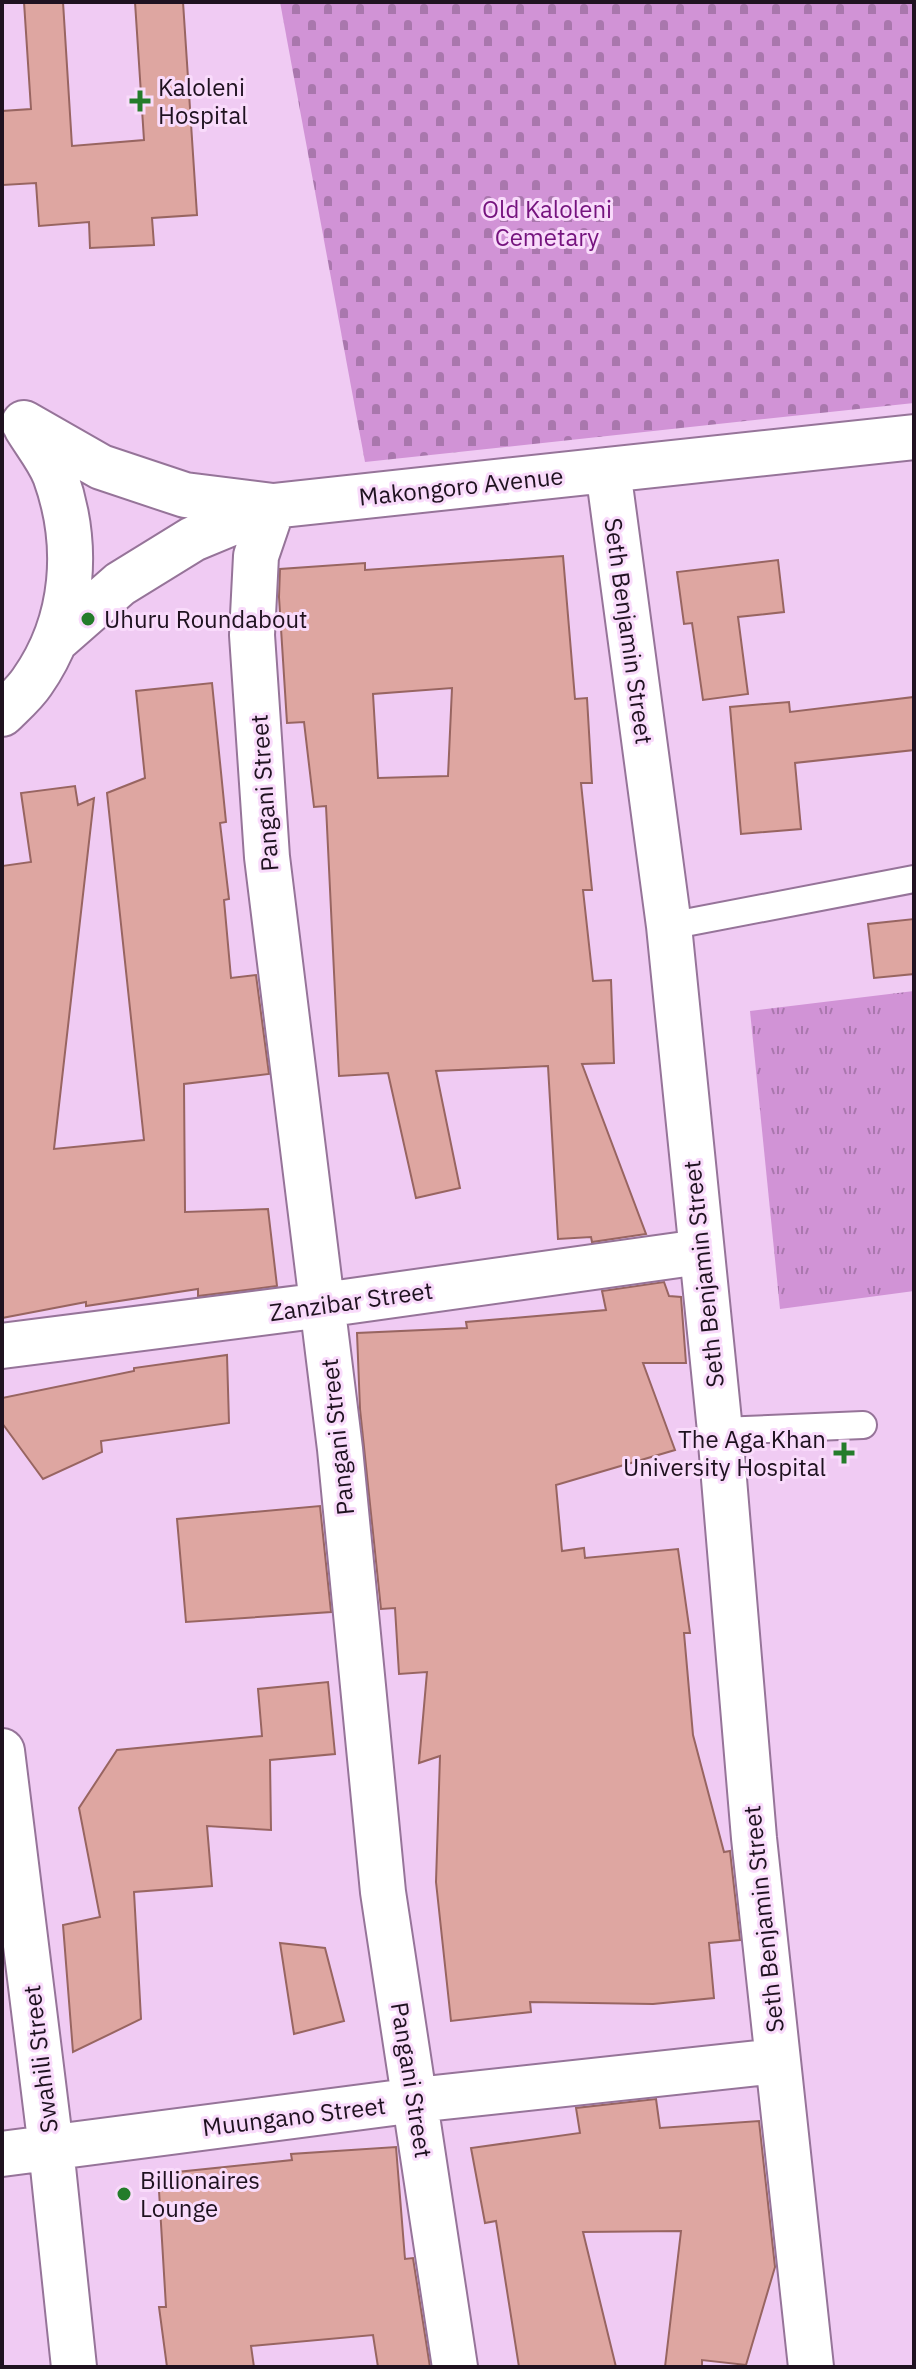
<svg xmlns="http://www.w3.org/2000/svg" width="916" height="2369" viewBox="0 0 916 2369" font-family="'IBM Plex Sans',sans-serif">
	<style>
		.grass { fill: url(#grass-tufts) }
		.cemetery { fill: url(#cemetery-stones) }
		.building { fill: #dea6a1; stroke: #986561; stroke-width: 2; fill-rule: evenodd }
		.lines { fill: none; stroke-linecap: round; stroke-linejoin: round }
		.service-casing { stroke: #967499; stroke-width: 30 }
		.minor-casing { stroke: #967499; stroke-width: 48 }
		.service { stroke: #fff; stroke-width: 26 }
		.minor { stroke: #fff; stroke-width: 44 }
		.poi-dot { fill: #247c2a; stroke: #f9dbfb; stroke-width: 3 }
		.labels { text-anchor: middle; dominant-baseline: central; stroke-width: 6; stroke-linejoin: round; paint-order: stroke }
		.poi-label { font-size: 24px; fill: #1f1220; stroke: #f9dbfb; text-anchor: start }
		.park-label { font-size: 24px; fill: #75137e; stroke: #f9dbfb }
		.street-label { font-size: 24px; fill: #1f1220; stroke: #f9dbfb }
	</style>
	<defs>
		<pattern id="grass-tufts" width="24" height="20" patternUnits="userSpaceOnUse" patternTransform="scale(2)"><rect width="24" height="20" fill="#d193d6"/><path d="M3 7l-1-3M5 7V3M7 7l1-3M15 17l-1-3M17 17v-4M19 17l1-3" fill="none" stroke="#a977ad"/></pattern>
		<pattern id="cemetery-stones" width="16" height="16" patternUnits="userSpaceOnUse" patternTransform="scale(2)"><rect width="16" height="16" fill="#d193d6"/><path d="M2 7V4a2 2 0 0 1 4 0v3zM10 15v-3a2 2 0 0 1 4 0v3z" fill="#a977ad"/></pattern>
	</defs>
	<rect width="100%" height="100%" fill="#f0cbf3"/>
	<path class="grass" d="M914,991V1291L780,1309L750,1011Z"/>
	<path class="cemetery" d="M280,2H914V403L365,462Z"/>
	<path class="building" d="M24,2H63L72,146L144,140L135,2H183L197,215L152,218L154,245L90,248L89,222L39,226L36,183L3,185L2,111L31,109Z
		M563,556L575,699L587,698L592,783H581L592,890H583L593,981L611,980L614,1063L582,1064L646,1234L592,1242L591,1237L558,1239L548,1066L436,1071L460,1188L416,1198L388,1073L339,1076L326,806L314,807L304,722L287,723L279,597L280,569L365,563V570ZM452,688L448,776L378,778L373,694Z
		M778,560L784,612L738,617L748,694L703,700L692,623L684,624L677,572Z
		M212,683L226,822L220,823L229,899L224,900L231,978L256,975L269,1074L184,1084L185,1212L268,1209L277,1286L198,1296V1289L86,1306V1302L2,1318V866L31,862L21,793L75,786L78,805L94,798L54,1149L144,1140L107,793L145,778L136,691Z
		M914,697V750L795,763L801,829L741,834L730,707L789,702L790,712Z
		M914,919V974L874,978L868,924Z
		M664,1282L669,1296L681,1297L686,1363H643L675,1450L556,1485L562,1551L584,1548L585,1558L678,1549L690,1633H684L693,1735L724,1852L730,1851L740,1940L709,1943L714,1998L653,2004L530,2002L531,2012L451,2021L436,1882L440,1756L419,1763L427,1672L399,1674L395,1608L381,1609L360,1409L357,1333L467,1328L466,1322L606,1310L602,1291Z
		M227,1355L229,1423L101,1441L102,1452L43,1479L2,1423V1398L134,1371V1368Z
		M320,1506L331,1612L186,1622L177,1519Z
		M328,1682L335,1754L270,1760L271,1830L207,1826L212,1886L134,1892L141,2019L73,2052L63,1925L100,1917L79,1808L117,1750L262,1736L258,1689Z
		M280,1943L325,1948L344,2021L294,2034Z
		M656,2099L660,2128L759,2121L775,2267L746,2365L702,2360V2367H665L681,2231L583,2232L616,2367H519L496,2221L485,2223L471,2148L580,2133L576,2108Z
		M396,2147L405,2259L413,2258L430,2367H378L373,2335L251,2346L254,2367H167L159,2307H166L158,2174L292,2160L291,2154Z"/>
	<g class="lines">
		<defs>
			<path id="service" d="M669,926L914,879
				M720,1431L863,1425"/>
			<path id="minor" d="M24,423L101,467L185,495L273,506L914,437
				M608,470L669,926L720,1431L754,1838L811,2367
				M273,506L256,556L252,635L267,857L340,1449L383,1892L455,2367
				M55,641L120,584L193,539L270,507
				M2,714C12,704 24,694 32,682C75,621 80,544 55,475C48,458 35,442 26,427
				M2,1346L323,1305L700,1252
				M2,1751L51,2148L74,2367
				M2,2154L416,2100L777,2061"/>
		</defs>
		<use href="#service" class="service-casing"/>
		<use href="#minor" class="minor-casing"/>
		<use href="#service" class="service"/>
		<use href="#minor" class="minor"/>
	</g>
	<g class="poi-dot">
		<path d="M136 89h8v8h8v8h-8v8h-8v-8h-8v-8h8z"/>
		<circle cx="88" cy="619" r="8"/>
		<path d="M840 1441h8v8h8v8h-8v8h-8v-8h-8v-8h8z"/>
		<circle cx="124" cy="2194" r="8"/>
	</g>
	<g class="labels">
		<g class="poi-label">
			<text x="158" y="87">Kaloleni<tspan x="158" dy="28">Hospital</tspan></text>
			<text x="104" y="619">Uhuru Roundabout</text>
			<text x="826" y="1439" text-anchor="end">The Aga Khan<tspan x="826" dy="28">University Hospital</tspan></text>
			<text x="140" y="2180">Billionaires<tspan x="140" dy="28">Lounge</tspan></text>
		</g>
		<g class="park-label">
			<text x="547" y="209">Old Kaloleni<tspan x="547" dy="28">Cemetary</tspan></text>
		</g>
		<g class="street-label">
			<text transform="translate(461 486) rotate(-6)">Makongoro Avenue</text>
			<text transform="translate(629 631) rotate(82)">Seth Benjamin Street</text>
			<text transform="translate(264 793) rotate(-94)">Pangani Street</text>
			<text transform="translate(703 1274) rotate(-96)">Seth Benjamin Street</text>
			<text transform="translate(351 1301) rotate(-8)">Zanzibar Street</text>
			<text transform="translate(337 1437) rotate(-96)">Pangani Street</text>
			<text transform="translate(763 1919) rotate(-96)">Seth Benjamin Street</text>
			<text transform="translate(40 2059) rotate(-97)">Swahili Street</text>
			<text transform="translate(412 2080) rotate(81)">Pangani Street</text>
			<text transform="translate(294 2116) rotate(-7)">Muungano Street</text>
		</g>
	</g>
	<rect width="916" height="2369" fill="none" stroke="#1f1220" stroke-width="8"/>
</svg>
